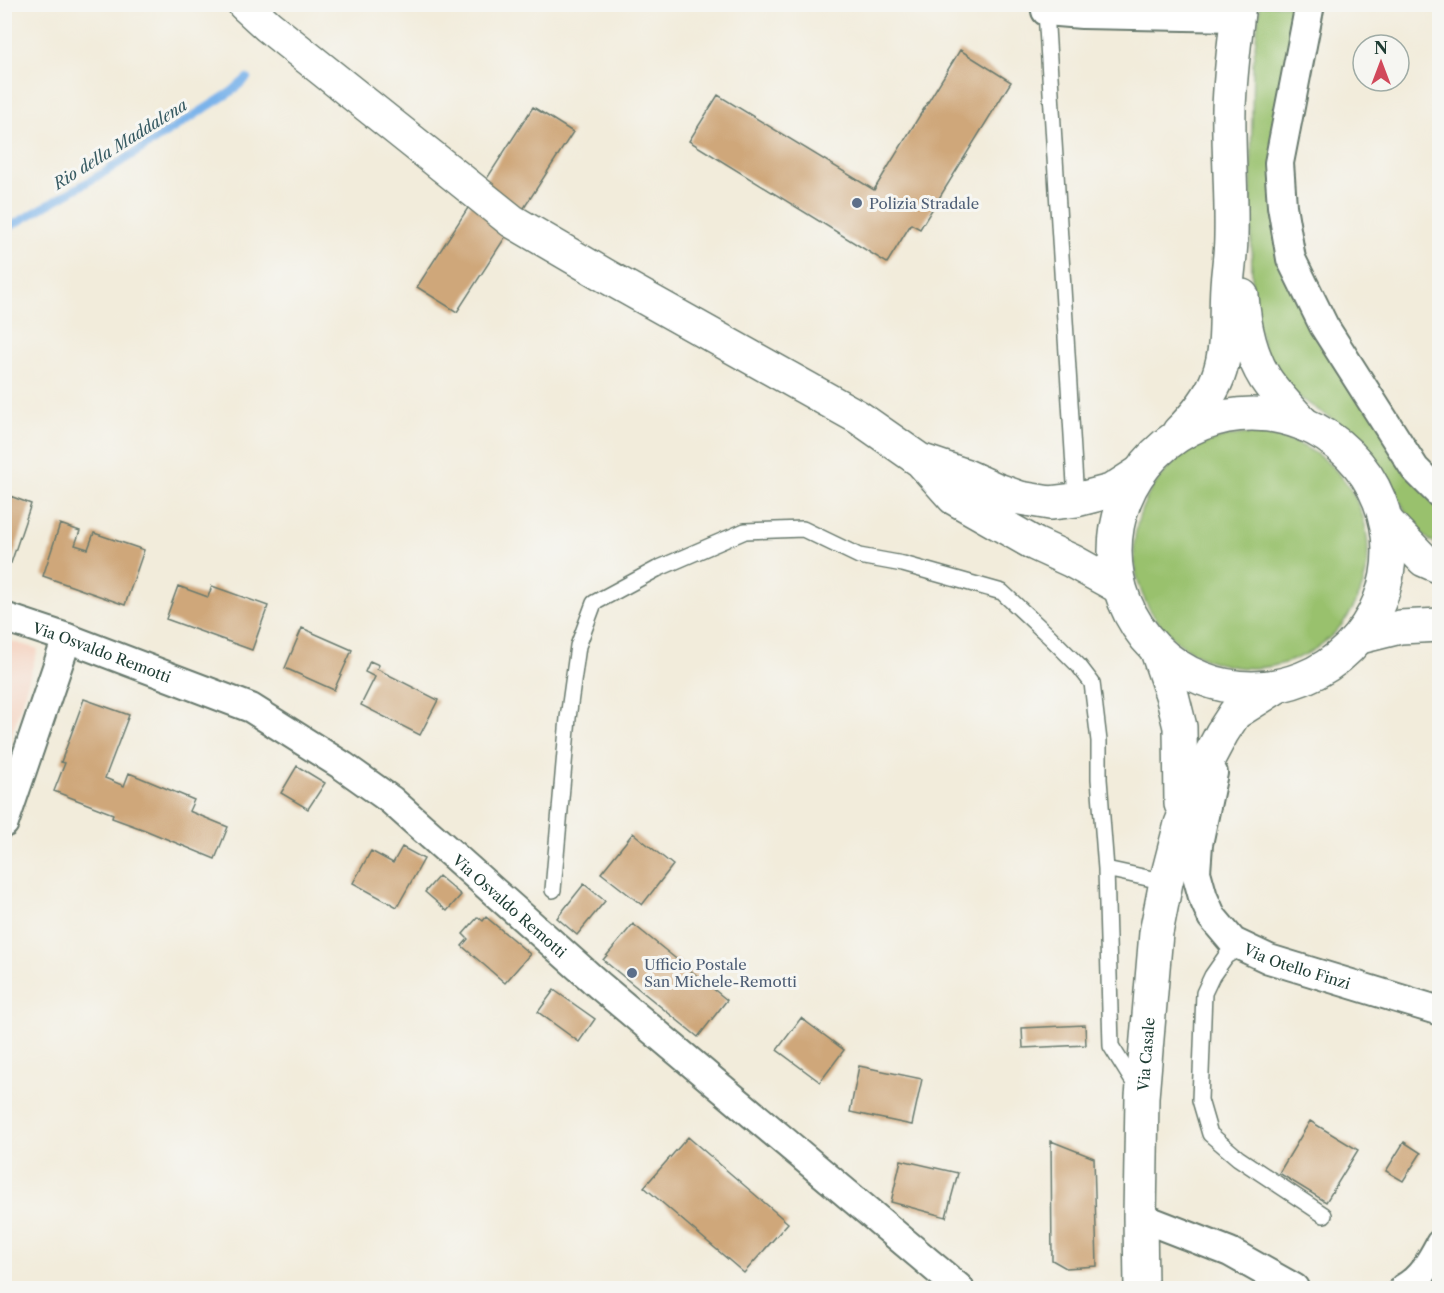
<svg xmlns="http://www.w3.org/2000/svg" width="1444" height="1293" viewBox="0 0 1444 1293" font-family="'Libre Caslon Text',serif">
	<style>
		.built { fill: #f5d3c1 }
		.green { fill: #99c16d; stroke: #5c7f50; stroke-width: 1.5 }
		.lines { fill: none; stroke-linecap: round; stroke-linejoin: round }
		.stream { stroke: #7ab3ea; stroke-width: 8 }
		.building { fill: #cfa77a }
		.lane-casing { stroke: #697a6e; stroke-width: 18 }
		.street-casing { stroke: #697a6e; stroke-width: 32 }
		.primary-casing { stroke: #697a6e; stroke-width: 36 }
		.highway-casing { stroke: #697a6e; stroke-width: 36 }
		.lane { stroke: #fff; stroke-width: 15 }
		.street { stroke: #fff; stroke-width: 28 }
		.primary { stroke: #fff; stroke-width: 33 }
		.highway { stroke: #fff; stroke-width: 33 }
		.service-dot { fill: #5c6f8a; stroke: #f6f6f2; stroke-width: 2 }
		.labels { text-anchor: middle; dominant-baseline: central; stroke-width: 6; stroke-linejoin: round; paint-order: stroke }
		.service-label { font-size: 15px; fill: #4e5e75; stroke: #f6f6f2; text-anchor: start }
		.street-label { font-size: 15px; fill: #1f3d34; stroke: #f6f6f2 }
		.water-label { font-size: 16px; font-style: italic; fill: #365a62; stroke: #f6f6f2 }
	</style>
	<rect width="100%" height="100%" fill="#f6f6f2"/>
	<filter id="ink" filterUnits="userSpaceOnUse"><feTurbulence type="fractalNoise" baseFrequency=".0167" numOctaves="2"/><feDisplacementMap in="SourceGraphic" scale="12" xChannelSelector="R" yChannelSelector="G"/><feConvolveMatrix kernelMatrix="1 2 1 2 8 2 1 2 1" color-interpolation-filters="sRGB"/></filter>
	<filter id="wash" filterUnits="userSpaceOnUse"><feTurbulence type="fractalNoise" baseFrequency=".008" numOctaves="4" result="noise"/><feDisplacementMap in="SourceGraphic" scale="24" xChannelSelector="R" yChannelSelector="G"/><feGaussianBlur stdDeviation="1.35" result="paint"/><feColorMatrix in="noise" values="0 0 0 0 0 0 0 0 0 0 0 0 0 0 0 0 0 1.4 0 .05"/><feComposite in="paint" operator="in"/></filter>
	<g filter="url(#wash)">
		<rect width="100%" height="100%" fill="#f2ecdb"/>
		<path class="built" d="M4,639L38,649L5,757H4Z"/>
		<path class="green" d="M1260,5H1298L1274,218L1439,504V546L1430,541L1414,527L1383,470L1367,447L1347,429L1294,394L1267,360L1252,305L1251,168L1253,64Z
			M1134 551a117 117 0 1 1 234 0a117 117 0 1 1-234 0Z"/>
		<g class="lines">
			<path class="stream" d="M4,230L105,172L231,92L247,78"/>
		</g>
		<g id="blocks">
			<path class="building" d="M960,50L1011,82L920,229L911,224L887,263L689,141L718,95L874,190Z
				M533,107L573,132L457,312L417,287Z
				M10,496L31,504L11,563L4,561V511Z
				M60,524L80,531L75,545L88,549L94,533L144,550L125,605L43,576Z
				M178,586L208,597L212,586L268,606L252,650L166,619Z
				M302,628L352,650L334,690L285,668Z
				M370,661L379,665L377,669L438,700L420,735L361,705L375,677L365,672Z
				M84,699L129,715L105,778L124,786L129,773L194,800L189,811L228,827L215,859L145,830L112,818L113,814L54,791L65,763L61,762Z
				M297,766L325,783L308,809L281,793Z
				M633,833L673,865L642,905L601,873Z
				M402,847L424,859L397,907L353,883L371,851L393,863Z
				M439,876L461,895L447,911L425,892Z
				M584,884L605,901L577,935L557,918Z
				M478,917L483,921L486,917L530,954L505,983L462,946L468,939L463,934Z
				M633,924L727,1000L698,1037L603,960Z
				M554,990L595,1019L579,1042L538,1012Z
				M801,1018L844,1050L820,1082L777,1050Z
				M1085,1025L1086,1045L1023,1048L1022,1028Z
				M859,1066L922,1079L912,1125L850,1112Z
				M1310,1121L1358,1150L1326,1202L1279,1173Z
				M688,1137L788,1223L744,1273L644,1187Z
				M1051,1141L1094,1158L1097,1266L1066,1268L1052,1260Z
				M1404,1142L1421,1153L1403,1181L1386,1171Z
				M901,1160L958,1173L946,1217L891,1202Z"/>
		</g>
	</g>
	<g filter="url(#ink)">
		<use href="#blocks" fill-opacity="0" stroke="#697a6e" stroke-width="1.5"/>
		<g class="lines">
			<defs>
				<path id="lane" d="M1046,11L1076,500
					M1106,869L1166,882
					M553,890L568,718L578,646L594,603L657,569L745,531L803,529L859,556L903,564L1002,592L1050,637L1079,666L1092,683L1099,741V779L1106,869L1111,1046L1139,1091
					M1241,947L1226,956L1212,976L1204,993L1200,1100L1210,1134L1238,1158L1324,1215"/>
				<g id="street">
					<path d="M1045,4L1046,11L1082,14L1237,17"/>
					<path d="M1310,4L1279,163L1282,206L1291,259L1324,326L1415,469L1440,494"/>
					<path id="s1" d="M4,617L67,638L251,708L343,766L391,800L599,985L959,1288"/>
					<path id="s2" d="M1213,773L1198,844L1196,872L1203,897L1212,917L1233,942L1269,959L1440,1011"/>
					<path d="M4,823L67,638"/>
					<path d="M1140,1217L1230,1252L1294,1288"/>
					<path d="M1404,1288C1421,1279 1431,1261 1440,1244"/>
				</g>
				<g id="primary">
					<path d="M1242,296C1244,324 1250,354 1265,378C1276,395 1291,410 1305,425"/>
					<circle cx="1252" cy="551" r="137"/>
					<path d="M1179,432C1195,416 1210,398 1218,377C1229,348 1225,316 1227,286C1228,270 1231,253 1231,236C1232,194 1228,151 1229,109C1230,74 1235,39 1239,4"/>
					<path d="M1157,651L1172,695L1180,727L1181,804"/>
					<path id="s3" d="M1141,1288L1140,1217L1142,1097L1156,933L1166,882L1181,824L1205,765L1222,733L1235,713L1276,687"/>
				</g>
				<path id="highway" d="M244,4L268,26L512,221L606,276L858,417L921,461L954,498L1035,544L1072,561L1119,587
					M923,461L964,475L995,489L1020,498L1050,503L1076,500L1111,491L1139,473
					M1386,521L1424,560L1440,567
					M1360,637L1400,627L1440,625"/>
			</defs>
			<use href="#lane" class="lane-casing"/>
			<use href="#street" class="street-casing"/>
			<use href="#primary" class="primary-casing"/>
			<use href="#highway" class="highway-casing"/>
			<use href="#lane" class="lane"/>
			<use href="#street" class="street"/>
			<use href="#primary" class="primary"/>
			<use href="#highway" class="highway"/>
		</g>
	</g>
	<g class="service-dot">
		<circle cx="857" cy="203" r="6"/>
		<circle cx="632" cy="973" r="6"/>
	</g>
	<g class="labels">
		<g class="service-label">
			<text x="869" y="203">Polizia Stradale</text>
			<text x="644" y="964">Ufficio Postale<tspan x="644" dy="17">San Michele-Remotti</tspan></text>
		</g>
		<g class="street-label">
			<text stroke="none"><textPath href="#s1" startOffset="104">Via Osvaldo Remotti</textPath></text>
			<text stroke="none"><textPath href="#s1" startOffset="590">Via Osvaldo Remotti</textPath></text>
			<text stroke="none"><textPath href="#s2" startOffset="250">Via Otello Finzi</textPath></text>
			<text stroke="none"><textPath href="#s3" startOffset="234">Via Casale</textPath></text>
		</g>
		<g class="water-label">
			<text transform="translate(120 144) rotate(-32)">Rio della Maddalena</text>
		</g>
	</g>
	<rect width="1444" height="1293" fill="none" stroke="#f6f6f2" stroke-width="24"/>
	<g transform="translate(1381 63)"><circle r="28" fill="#f6f6f2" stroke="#a0aca6" stroke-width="1.5"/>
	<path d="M0-4.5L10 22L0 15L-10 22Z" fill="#d1495b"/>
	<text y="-9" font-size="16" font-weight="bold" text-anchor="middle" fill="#1f3d34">N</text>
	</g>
</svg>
